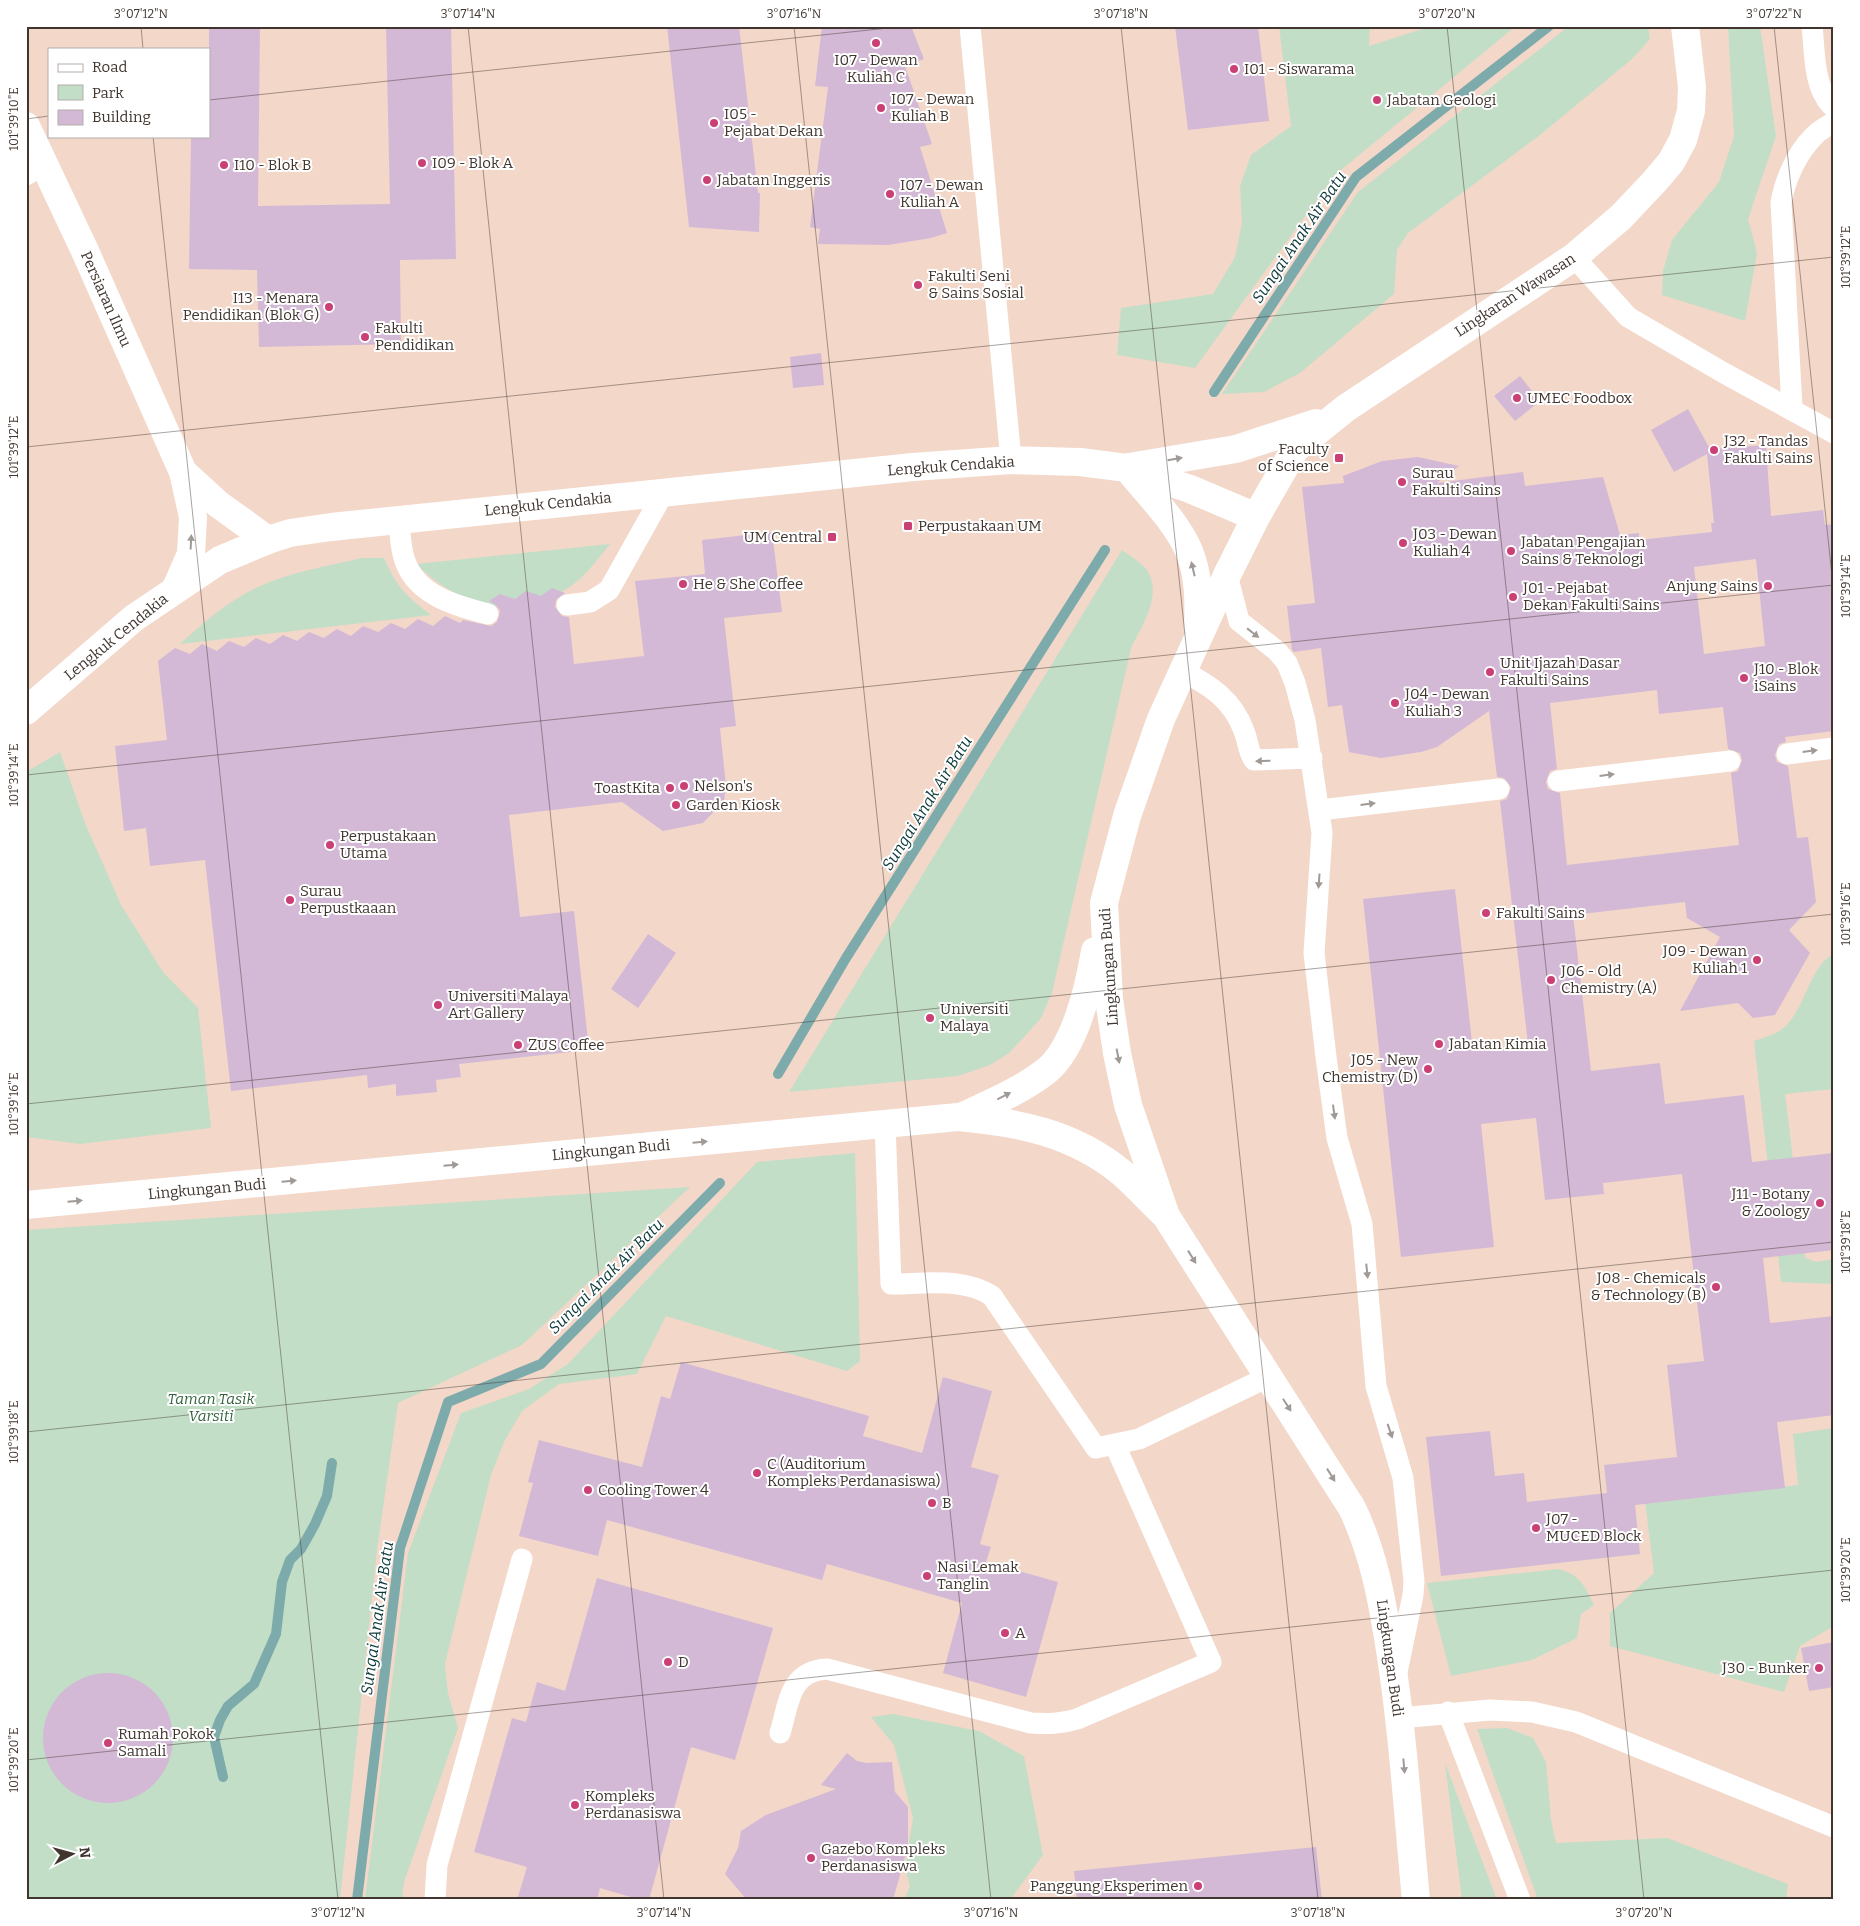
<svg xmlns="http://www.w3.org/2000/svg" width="1860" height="1926" viewBox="0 0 1860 1926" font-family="Bitter,serif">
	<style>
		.built { fill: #f3d7c9; fill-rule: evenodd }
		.green { fill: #c3dec7 }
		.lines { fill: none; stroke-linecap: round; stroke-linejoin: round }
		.stream { stroke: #7dabab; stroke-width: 10 }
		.building { fill: #d3b9d6; fill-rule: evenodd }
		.service { stroke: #fff; stroke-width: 21 }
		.minor { stroke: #fff; stroke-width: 28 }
		.tertiary { stroke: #fff; stroke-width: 28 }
		.oneway { fill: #a09a97 }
		.ticks { fill: none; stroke: #40352f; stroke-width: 1; stroke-opacity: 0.45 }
		.poi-dot { fill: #ca3f74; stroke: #fff; stroke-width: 2 }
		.labels { text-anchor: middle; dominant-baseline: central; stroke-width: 4; stroke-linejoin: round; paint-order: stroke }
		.poi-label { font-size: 15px; fill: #40352f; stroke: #fff; text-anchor: start }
		.street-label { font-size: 15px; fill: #40352f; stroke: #fff }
		.park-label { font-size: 15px; font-style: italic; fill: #35633f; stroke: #fff }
		.water-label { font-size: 16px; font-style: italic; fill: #093738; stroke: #fff }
		.neatline { fill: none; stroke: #40352f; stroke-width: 2 }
		.ticks-label { font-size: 12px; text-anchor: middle; fill: #40352f }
	</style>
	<rect width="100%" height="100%" fill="#fde6db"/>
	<path class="built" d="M26,26H1834V1900H26ZM49,49H209V136H49Z"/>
	<path class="green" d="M1279,26H1370L1369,46L1432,26H1516L1335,175L1195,368L1117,355L1121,308L1213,294L1235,257L1242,223L1240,186L1251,155L1291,126Z
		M1569,26H1648L1650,39L1632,59L1540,135L1408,233L1397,250L1394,294L1300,373L1264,392L1222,394L1358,192Z
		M1728,26H1760L1776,136L1748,219L1757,253L1745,321L1662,295L1663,271L1672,240L1719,182L1734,136Z
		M610,544C597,560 583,580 565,590C509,622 460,606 416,564Z
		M1122,550C1130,556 1141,562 1146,569C1164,594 1142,625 1131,648L1052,993L1041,1018L1025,1036L1009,1053L990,1065L958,1076L789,1092Z
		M362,558H384C397,587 405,595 431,615L180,644C203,623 229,600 258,587C291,572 327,566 362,558Z
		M60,752L85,823L121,905L163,972L198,1008L211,1128L80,1144L26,1137V772Z
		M1834,953V1089L1785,1094L1805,1258L1817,1262L1834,1259V1284L1781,1282L1754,1041C1762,1038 1775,1035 1782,1029C1807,1009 1806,971 1834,953Z
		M855,1153L860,1361L847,1371L666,1316L637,1374L559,1384L522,1411L504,1442L491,1475L445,1664L448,1693L458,1728L404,1882L402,1900H365L408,1553L461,1413L529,1389L568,1364L757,1162Z
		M690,1187L522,1345L398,1403L377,1550L340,1900H26V1230Z
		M1834,1428V1626L1800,1646L1784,1692L1610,1646V1613L1654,1573L1642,1477L1683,1499L1798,1485L1793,1434Z
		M1558,1569C1581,1575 1584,1585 1594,1605L1581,1614L1577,1638L1532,1660L1451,1676L1427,1583Z
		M893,1714L979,1731L1024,1756L1043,1855L1010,1900H904L910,1886L905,1867L913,1818L894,1745L871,1717Z
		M1507,1728L1533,1738L1546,1762L1551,1820L1556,1843L1667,1838L1788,1884L1786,1900H1538L1477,1729Z
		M1445,1763L1497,1900H1462Z"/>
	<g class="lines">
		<path class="stream" d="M1214,392L1356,177L1549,26
			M778,1074L846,958L1105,550
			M223,1777L214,1737L220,1720L228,1706L254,1684L276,1634L282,1582L290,1560L301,1549L315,1524L327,1496L332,1463
			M357,1900L400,1548L448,1402L541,1364L720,1183"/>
	</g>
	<path class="building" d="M209,26H260L258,206L390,204L386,26H451L456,259L400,260L401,344L259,347L257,270L189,269L191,136H209Z
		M667,26H739L758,193H760L759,232L689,227Z
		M822,26H911L924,59L905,66L932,144L920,147L947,233L931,238L888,245L818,244L820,229L810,227L828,87L815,86Z
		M1175,26H1258L1269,121L1188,130Z
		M821,353L824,385L793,388L790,357Z
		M1520,376L1540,401L1515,421L1494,396Z
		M1688,409L1710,449L1766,445L1771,516L1823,510L1825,525L1834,524V731L1785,737L1786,742L1779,744L1775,755L1777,762L1788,766L1797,838L1808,837L1816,902L1789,930L1810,953L1775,1015L1753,1018L1738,1003L1680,1011L1720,937L1687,918L1685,902L1573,915L1591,1071L1660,1063L1665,1104L1744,1095L1752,1162L1834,1153V1250L1763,1258L1770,1323L1834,1316V1415L1777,1422L1785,1488L1635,1505L1640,1554L1441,1576L1426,1437L1490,1431L1495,1476L1524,1473L1527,1502L1607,1493L1604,1465L1677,1457L1667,1365L1704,1361L1682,1174L1603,1183L1604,1194L1545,1200L1536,1118L1481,1124L1494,1247L1401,1257L1363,899L1455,889L1473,1051L1528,1044L1500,801L1507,799L1511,787L1504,778L1497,777L1489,711L1437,747L1421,752L1381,758L1349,752L1342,705L1328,707L1321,648L1294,652L1292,650L1287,606L1315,603L1302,487L1344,483L1343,476L1382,461L1418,457L1459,466L1437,483L1523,472L1525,486L1603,477L1620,535L1639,533V540L1712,532L1711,523H1714L1707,454L1674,472L1651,430ZM1756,559L1765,646L1704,654L1694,567ZM1657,690L1659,714L1723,707L1728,749L1740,753L1742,760L1738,771L1731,773L1739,845L1567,865L1560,793L1548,789L1546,782L1550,771L1557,769L1550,703Z
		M772,532L782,612L724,618L736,726L720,728L726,786L724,801L703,823L663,831L622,802L509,815L520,917L574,911L589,1050L459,1064L461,1077L436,1080L437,1092L396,1096V1084L368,1088L367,1075L231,1091L205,860L150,866L146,828L124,831L115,746L167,740L158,661L175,648L190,654L202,644L217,651L229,641L244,647L256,638L270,644L283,635L297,641L309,632L324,638L337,629L351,636L363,626L378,632L391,623L405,629L418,619L433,626L445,616L460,623L463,620L491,626L497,622L500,611L496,605L489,601L500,594L515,599L526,591L541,596L552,588L565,593L556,600L555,607L562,616L569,617L574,664L644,656L635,581L705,574L702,540Z
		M648,934L676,953L638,1008L611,989Z
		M681,1362L869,1416L863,1436L922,1453L943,1377L992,1391L971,1467L999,1475L980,1544L991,1547L986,1562L1058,1582L1026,1697L943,1673L962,1603L827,1564L822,1580L607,1520L598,1556L519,1536L533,1483L528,1482L539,1440L642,1467L661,1396L670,1399Z
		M597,1578L773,1628L735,1760L691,1747L649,1900H641L600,1888L597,1900H517L527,1867L474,1852L512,1718L526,1722L537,1682L565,1691Z
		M1834,1642V1687L1809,1691L1801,1648Z
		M43 1738a65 65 0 1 1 130 0a65 65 0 1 1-130 0Z
		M847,1753L857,1761L867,1763L892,1762L895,1792L908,1807V1846L893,1900H747L725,1874L738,1848L741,1831L766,1815L836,1789L821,1785Z
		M1316,1847L1322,1900H1077L1074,1871Z"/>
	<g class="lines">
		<path class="service" d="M970,26L1011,460
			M1812,26C1815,52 1813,85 1831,105H1834
			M26,175L44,164
			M1574,257L1628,317L1724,373L1834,433
			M1792,408L1781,203C1785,179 1797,153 1814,136C1819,130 1828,126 1834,122
			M399,518C400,530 400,542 403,554C412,594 453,605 488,614
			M1227,575L1239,621L1277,651L1287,663L1295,683L1305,720L1322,833L1314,953L1326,1057L1337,1138L1362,1224L1376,1386L1403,1478L1414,1581L1413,1595L1397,1672
			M567,605L590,602L609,590L664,492
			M1182,671C1210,685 1233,700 1244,731C1248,740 1248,752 1254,760L1312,758
			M1787,754L1834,748
			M1558,781L1730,761
			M1320,810L1499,789
			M885,1124L891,1284C924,1284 964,1277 992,1296L1096,1448L1139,1439L1268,1377
			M1448,1712L1520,1900
			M1399,1718L1490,1710L1532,1712L1576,1722L1834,1827
			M780,1733C789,1703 789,1671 827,1669L1031,1723C1048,1724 1061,1724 1077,1719L1211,1662L1115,1445
			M435,1900L437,1865L522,1559"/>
		<path class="minor" d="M26,126L85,251L183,472
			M176,588L191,554L193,517L183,472L218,504L268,540"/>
		<path class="tertiary" d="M1129,467L1236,449L1316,423
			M1127,468C1148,494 1176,521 1189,551C1199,575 1199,602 1198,627
			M26,711L134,618L220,560L268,540L290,533L331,527L913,467L1011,460L1080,462L1127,468L1190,489L1256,517
			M961,1117C989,1104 1020,1091 1045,1072C1075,1049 1089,987 1095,951
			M26,1205L958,1117C1017,1122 1074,1133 1122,1173C1136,1185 1149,1200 1163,1213
			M1416,1900C1408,1817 1403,1733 1390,1650C1382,1600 1374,1554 1352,1508L1166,1216L1128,1105L1117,1053L1109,999L1104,903L1127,816L1161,719L1227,575L1256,517L1295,449L1346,408L1574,257L1621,217L1655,181L1671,162L1683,140L1691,111L1692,87L1685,26"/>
	</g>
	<defs><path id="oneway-solid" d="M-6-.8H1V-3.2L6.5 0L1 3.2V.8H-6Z" transform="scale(1.25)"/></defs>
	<g class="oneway">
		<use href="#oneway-solid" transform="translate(1175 459) rotate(-10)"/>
		<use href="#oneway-solid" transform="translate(191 542) rotate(-87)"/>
		<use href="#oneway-solid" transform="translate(1193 569) rotate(-103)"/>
		<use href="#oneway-solid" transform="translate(1253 633) rotate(38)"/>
		<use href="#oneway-solid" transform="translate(1810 751) rotate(-7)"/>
		<use href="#oneway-solid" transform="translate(1263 761) rotate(179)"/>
		<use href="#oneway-solid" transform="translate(1607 775) rotate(-7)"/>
		<use href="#oneway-solid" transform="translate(1368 804) rotate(-7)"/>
		<use href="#oneway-solid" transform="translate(1319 881) rotate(94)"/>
		<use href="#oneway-solid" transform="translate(1118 1056) rotate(79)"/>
		<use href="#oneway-solid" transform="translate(1004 1096) rotate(-27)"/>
		<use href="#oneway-solid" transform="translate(1334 1112) rotate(82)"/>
		<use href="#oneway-solid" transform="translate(700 1142) rotate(-5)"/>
		<use href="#oneway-solid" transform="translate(451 1165) rotate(-5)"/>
		<use href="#oneway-solid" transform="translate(289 1181) rotate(-5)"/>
		<use href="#oneway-solid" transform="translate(75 1201) rotate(-5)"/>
		<use href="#oneway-solid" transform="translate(1192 1257) rotate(58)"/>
		<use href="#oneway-solid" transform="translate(1367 1271) rotate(84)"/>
		<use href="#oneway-solid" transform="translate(1287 1405) rotate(57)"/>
		<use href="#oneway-solid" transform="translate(1390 1431) rotate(71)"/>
		<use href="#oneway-solid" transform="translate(1331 1475) rotate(58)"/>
		<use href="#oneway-solid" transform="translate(1404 1766) rotate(85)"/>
	</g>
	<path class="ticks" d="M141,26L143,49M468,26L664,1900M794,26L991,1900M1121,26L1318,1900M1447,26L1644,1900M1774,26L1834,595M209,100L907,26M26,119L49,116M153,136L338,1900M26,447L1834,257M26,775L1834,585M26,1104L1834,914M26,1432L1834,1242M26,1760L1834,1570M1823,1900L1834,1899"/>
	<g class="poi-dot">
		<circle cx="876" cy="43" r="5"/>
		<circle cx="1234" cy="69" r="5"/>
		<circle cx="1377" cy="100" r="5"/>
		<circle cx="881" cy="108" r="5"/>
		<circle cx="714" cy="123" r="5"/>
		<circle cx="422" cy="163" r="5"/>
		<circle cx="224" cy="165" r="5"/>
		<circle cx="707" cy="180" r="5"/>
		<circle cx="890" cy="194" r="5"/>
		<circle cx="918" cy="285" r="5"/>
		<circle cx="329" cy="307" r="5"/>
		<circle cx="365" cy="337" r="5"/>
		<circle cx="1517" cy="398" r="5"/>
		<circle cx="1714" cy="450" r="5"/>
		<rect x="1334" y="453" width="10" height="10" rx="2.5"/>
		<circle cx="1402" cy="482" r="5"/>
		<rect x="903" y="521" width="10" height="10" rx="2.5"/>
		<rect x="827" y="532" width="10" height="10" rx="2.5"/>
		<circle cx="1403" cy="543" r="5"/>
		<circle cx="1511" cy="551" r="5"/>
		<circle cx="683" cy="584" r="5"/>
		<circle cx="1768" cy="586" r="5"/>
		<circle cx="1513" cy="597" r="5"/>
		<circle cx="1490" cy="672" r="5"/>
		<circle cx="1744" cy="678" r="5"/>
		<circle cx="1395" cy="703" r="5"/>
		<circle cx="684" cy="786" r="5"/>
		<circle cx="670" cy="788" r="5"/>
		<circle cx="676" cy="805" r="5"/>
		<circle cx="330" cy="845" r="5"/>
		<circle cx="290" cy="900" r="5"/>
		<circle cx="1486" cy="913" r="5"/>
		<circle cx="1757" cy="960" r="5"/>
		<circle cx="1551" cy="980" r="5"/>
		<circle cx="438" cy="1005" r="5"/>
		<circle cx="930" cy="1018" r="5"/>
		<circle cx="1439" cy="1044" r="5"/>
		<circle cx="518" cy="1045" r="5"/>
		<circle cx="1428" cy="1069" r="5"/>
		<circle cx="1820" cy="1203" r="5"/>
		<circle cx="1716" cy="1287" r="5"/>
		<circle cx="757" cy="1473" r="5"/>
		<circle cx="588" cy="1490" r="5"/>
		<circle cx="932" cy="1503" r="5"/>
		<circle cx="1536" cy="1528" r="5"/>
		<circle cx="927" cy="1576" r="5"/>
		<circle cx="1005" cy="1633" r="5"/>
		<circle cx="668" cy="1662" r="5"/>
		<circle cx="1819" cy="1668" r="5"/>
		<circle cx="108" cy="1743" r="5"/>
		<circle cx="575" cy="1805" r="5"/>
		<circle cx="811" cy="1858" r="5"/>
		<circle cx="1198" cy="1886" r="5"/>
	</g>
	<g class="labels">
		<g class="poi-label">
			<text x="876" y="60" text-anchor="middle">I07 - Dewan<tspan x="876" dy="17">Kuliah C</tspan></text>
			<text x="1244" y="69">I01 - Siswarama</text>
			<text x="891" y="99">I07 - Dewan<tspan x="891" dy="17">Kuliah B</tspan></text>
			<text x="1387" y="100">Jabatan Geologi</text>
			<text x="724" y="114">I05 -<tspan x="724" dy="17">Pejabat Dekan</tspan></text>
			<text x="432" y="163">I09 - Blok A</text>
			<text x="234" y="165">I10 - Blok B</text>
			<text x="717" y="180">Jabatan Inggeris</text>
			<text x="900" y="185">I07 - Dewan<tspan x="900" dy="17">Kuliah A</tspan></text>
			<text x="928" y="276">Fakulti Seni<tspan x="928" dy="17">&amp; Sains Sosial</tspan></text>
			<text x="319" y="298" text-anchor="end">I13 - Menara<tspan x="319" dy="17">Pendidikan (Blok G)</tspan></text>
			<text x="375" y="328">Fakulti<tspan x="375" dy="17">Pendidikan</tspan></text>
			<text x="1527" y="398">UMEC Foodbox</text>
			<text x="1724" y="441">J32 - Tandas<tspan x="1724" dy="17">Fakulti Sains</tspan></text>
			<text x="1329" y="449" text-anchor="end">Faculty<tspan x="1329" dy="17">of Science</tspan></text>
			<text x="1412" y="473">Surau<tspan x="1412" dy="17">Fakulti Sains</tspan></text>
			<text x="918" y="526">Perpustakaan UM</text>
			<text x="1413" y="534">J03 - Dewan<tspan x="1413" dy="17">Kuliah 4</tspan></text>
			<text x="822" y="537" text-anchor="end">UM Central</text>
			<text x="1521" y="542">Jabatan Pengajian<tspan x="1521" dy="17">Sains &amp; Teknologi</tspan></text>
			<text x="693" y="584">He &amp; She Coffee</text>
			<text x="1758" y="586" text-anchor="end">Anjung Sains</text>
			<text x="1523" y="588">J01 - Pejabat<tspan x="1523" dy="17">Dekan Fakulti Sains</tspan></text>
			<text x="1500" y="663">Unit Ijazah Dasar<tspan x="1500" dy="17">Fakulti Sains</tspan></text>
			<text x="1754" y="669">J10 - Blok<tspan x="1754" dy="17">iSains</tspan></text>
			<text x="1405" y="694">J04 - Dewan<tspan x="1405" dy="17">Kuliah 3</tspan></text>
			<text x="694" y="786">Nelson's</text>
			<text x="660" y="788" text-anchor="end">ToastKita</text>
			<text x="686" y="805">Garden Kiosk</text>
			<text x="340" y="836">Perpustakaan<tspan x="340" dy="17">Utama</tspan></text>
			<text x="300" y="891">Surau<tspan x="300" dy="17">Perpustkaaan</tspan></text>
			<text x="1496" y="913">Fakulti Sains</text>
			<text x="1747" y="951" text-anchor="end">J09 - Dewan<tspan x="1747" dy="17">Kuliah 1</tspan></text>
			<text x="1561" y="971">J06 - Old<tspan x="1561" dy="17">Chemistry (A)</tspan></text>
			<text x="448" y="996">Universiti Malaya<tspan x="448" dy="17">Art Gallery</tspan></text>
			<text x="940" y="1009">Universiti<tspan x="940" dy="17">Malaya</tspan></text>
			<text x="1449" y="1044">Jabatan Kimia</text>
			<text x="528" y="1045">ZUS Coffee</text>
			<text x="1418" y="1060" text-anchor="end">J05 - New<tspan x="1418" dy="17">Chemistry (D)</tspan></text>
			<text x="1810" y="1194" text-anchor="end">J11 - Botany<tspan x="1810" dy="17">&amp; Zoology</tspan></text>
			<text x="1706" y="1278" text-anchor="end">J08 - Chemicals<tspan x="1706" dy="17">&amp; Technology (B)</tspan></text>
			<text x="767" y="1464">C (Auditorium<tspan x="767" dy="17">Kompleks Perdanasiswa)</tspan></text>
			<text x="598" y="1490">Cooling Tower 4</text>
			<text x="942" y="1503">B</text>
			<text x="1546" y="1519">J07 -<tspan x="1546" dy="17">MUCED Block</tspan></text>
			<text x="937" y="1567">Nasi Lemak<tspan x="937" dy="17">Tanglin</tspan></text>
			<text x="1015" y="1633">A</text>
			<text x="678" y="1662">D</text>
			<text x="1809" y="1668" text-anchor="end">J30 - Bunker</text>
			<text x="118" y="1734">Rumah Pokok<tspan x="118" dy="17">Samali</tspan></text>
			<text x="585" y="1796">Kompleks<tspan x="585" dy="17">Perdanasiswa</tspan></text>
			<text x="821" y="1849">Gazebo Kompleks<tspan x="821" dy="17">Perdanasiswa</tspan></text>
			<text x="1188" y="1886" text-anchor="end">Panggung Eksperimen</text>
		</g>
		<g class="street-label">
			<text transform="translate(1515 295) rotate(-33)">Lingkaran Wawasan</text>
			<text transform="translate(106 299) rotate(66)">Persiaran Ilmu</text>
			<text transform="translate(951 466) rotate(-4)">Lengkuk Cendakia</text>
			<text transform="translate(548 504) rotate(-6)">Lengkuk Cendakia</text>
			<text transform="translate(116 637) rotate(-39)">Lengkuk Cendakia</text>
			<text transform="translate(1109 967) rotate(-94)">Lingkungan Budi</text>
			<text transform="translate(611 1150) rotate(-5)">Lingkungan Budi</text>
			<text transform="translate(207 1189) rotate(-5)">Lingkungan Budi</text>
			<text transform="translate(1390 1658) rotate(82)">Lingkungan Budi</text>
		</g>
		<g class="park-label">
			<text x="211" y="1399">Taman Tasik<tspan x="211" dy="17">Varsiti</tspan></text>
		</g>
		<g class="water-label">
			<text transform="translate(1299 237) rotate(-56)">Sungai Anak Air Batu</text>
			<text transform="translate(927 803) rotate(-58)">Sungai Anak Air Batu</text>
			<text transform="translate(606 1276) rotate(-45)">Sungai Anak Air Batu</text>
			<text transform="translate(377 1618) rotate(-82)">Sungai Anak Air Batu</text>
		</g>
	</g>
	<rect width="1860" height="1926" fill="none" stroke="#ffffff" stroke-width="55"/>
	<rect x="48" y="48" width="162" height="90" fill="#ffffff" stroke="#b3aeac"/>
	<rect x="58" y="64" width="25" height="8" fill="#ffffff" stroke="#b3aeac"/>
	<text x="92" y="72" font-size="15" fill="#40352f">Road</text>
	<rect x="58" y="85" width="25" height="15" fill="#c3dec7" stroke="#b3aeac"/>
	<text x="92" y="98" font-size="15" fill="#40352f">Park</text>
	<rect x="58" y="110" width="25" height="15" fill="#d3b9d6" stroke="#b3aeac"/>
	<text x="92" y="122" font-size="15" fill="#40352f">Building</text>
	<g transform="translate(72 1854) rotate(84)" stroke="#ffffff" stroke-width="4" paint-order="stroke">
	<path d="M0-4L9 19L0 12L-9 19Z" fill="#40352f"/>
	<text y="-8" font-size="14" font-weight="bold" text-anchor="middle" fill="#40352f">N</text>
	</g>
	<rect x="28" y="28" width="1804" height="1870" class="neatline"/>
	<g class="ticks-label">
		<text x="141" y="18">3°07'12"N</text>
		<text x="468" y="18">3°07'14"N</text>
		<text x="794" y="18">3°07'16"N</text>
		<text x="1121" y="18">3°07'18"N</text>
		<text x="1447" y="18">3°07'20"N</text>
		<text x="1774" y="18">3°07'22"N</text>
		<text transform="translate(14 119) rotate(-90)" y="4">101°39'10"E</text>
		<text transform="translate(1846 257) rotate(-90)" y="4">101°39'12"E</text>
		<text transform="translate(14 447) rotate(-90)" y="4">101°39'12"E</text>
		<text transform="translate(1846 586) rotate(-90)" y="4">101°39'14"E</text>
		<text transform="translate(14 775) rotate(-90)" y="4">101°39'14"E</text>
		<text transform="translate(1846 914) rotate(-90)" y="4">101°39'16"E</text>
		<text transform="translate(14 1104) rotate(-90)" y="4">101°39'16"E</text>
		<text transform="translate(1846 1242) rotate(-90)" y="4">101°39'18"E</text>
		<text transform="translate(14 1432) rotate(-90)" y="4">101°39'18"E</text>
		<text transform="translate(1846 1570) rotate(-90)" y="4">101°39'20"E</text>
		<text transform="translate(14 1760) rotate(-90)" y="4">101°39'20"E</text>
		<text x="338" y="1917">3°07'12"N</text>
		<text x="664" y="1917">3°07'14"N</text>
		<text x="991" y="1917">3°07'16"N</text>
		<text x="1318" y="1917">3°07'18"N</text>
		<text x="1644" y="1917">3°07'20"N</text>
	</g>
</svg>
